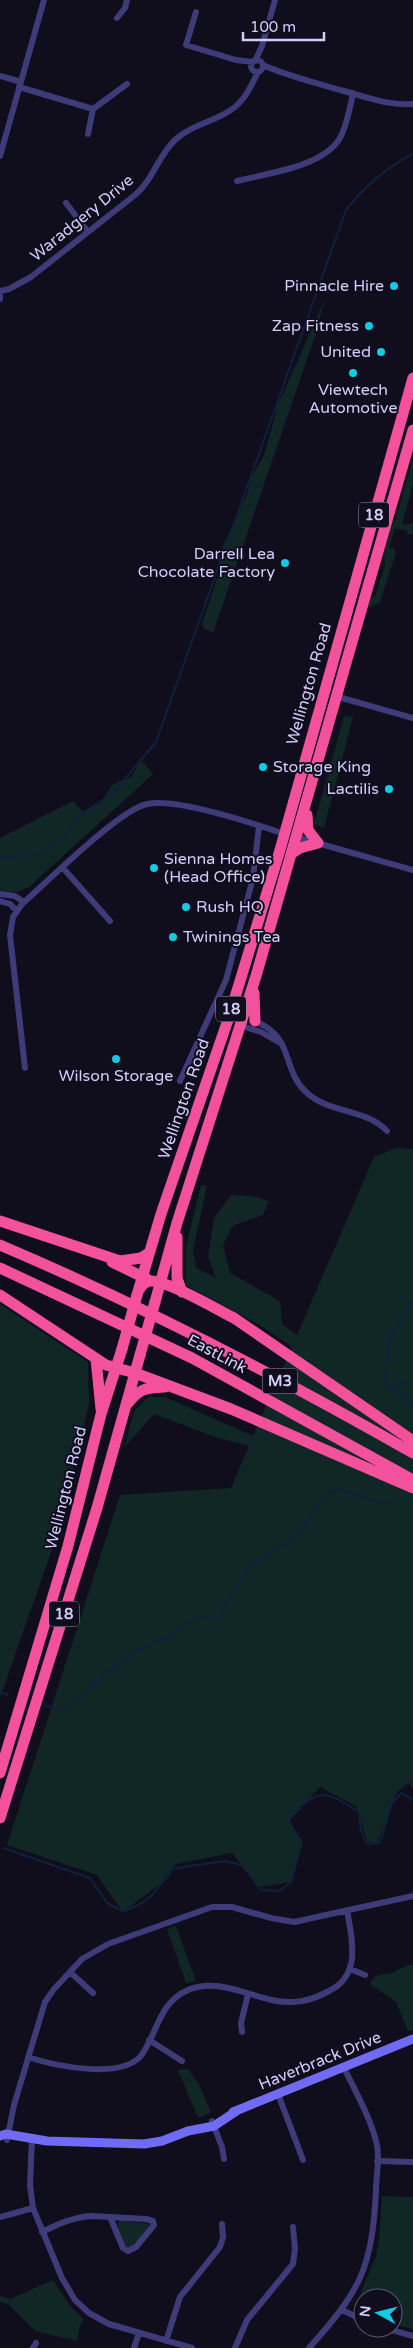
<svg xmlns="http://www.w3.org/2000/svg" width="413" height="2348" viewBox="0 0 413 2348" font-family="'Varela Round',sans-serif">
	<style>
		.green { fill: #112726 }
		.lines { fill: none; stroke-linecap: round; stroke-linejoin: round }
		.stream { stroke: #0f213f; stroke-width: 2 }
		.street { stroke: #3f3b79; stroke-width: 6 }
		.secondary { stroke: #716bf4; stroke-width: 9 }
		.highway { stroke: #f3519b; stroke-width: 11 }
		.highway-bridge { stroke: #f3519b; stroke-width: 11 }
		.poi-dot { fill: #10cbe4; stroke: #100d1d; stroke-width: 2 }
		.labels { text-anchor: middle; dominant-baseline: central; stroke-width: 4; stroke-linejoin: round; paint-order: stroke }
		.shield { fill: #100d1d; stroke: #9893b8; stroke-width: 1 }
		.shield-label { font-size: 15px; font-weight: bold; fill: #d3cdfb }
		.street-label { font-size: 16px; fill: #d3cdfb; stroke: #100d1d }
		.poi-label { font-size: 16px; fill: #d3cdfb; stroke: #100d1d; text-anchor: end }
	</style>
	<rect width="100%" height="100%" fill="#100d1d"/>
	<path class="green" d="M325,299L315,336L213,633L203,628L202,623L218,576L219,555L248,492L250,479L264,455L275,416L276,405L282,396Z
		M413,459V484L402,524L406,525L413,522V535L408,534L406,530L395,529L389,548H394L396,553L380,602L368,608L370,598L375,596L385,565L384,552L392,522L396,519Z
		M344,716L353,717L324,828L314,824Z
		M141,760L153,774L29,887L17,892L0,891V838L73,801L83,811L101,803L112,785L131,777Z
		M396,1148L413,1149V1789L409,1783L397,1792L377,1844L367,1841L357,1807L320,1787L289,1821L303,1842L292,1882L260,1887L232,1853L176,1864L168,1878L123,1912L97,1875L7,1845L120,1495L231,1488L249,1446L215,1437L154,1414L124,1448L134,1411L148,1397H165L253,1436L292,1347L261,1326L186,1285V1247L201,1185L207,1186L193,1250L196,1268L216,1278L208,1256L214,1218L231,1195L251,1196L269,1201L263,1215L232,1226L223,1246L230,1273L280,1301L282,1324L297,1335L374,1157Z
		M0,1304L88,1362L89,1404L55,1541L0,1698Z
		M176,1926L196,1981L186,1983L167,1929Z
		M413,1964V2030L408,2031L396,2002L370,1984L375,1976L396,1972V1970Z
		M188,2069L199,2084L211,2113L198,2118L178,2070Z
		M382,2196L413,2197V2329L393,2324V2298H363V2312L355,2307L376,2256L379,2239Z
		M121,2220L149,2224L148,2229L131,2248C122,2246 117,2230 118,2222Z
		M53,2280L70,2306L84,2319L80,2325L77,2341L35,2331L8,2304L0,2302V2296L10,2299Z"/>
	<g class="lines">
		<path class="stream" d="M0,859L39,854L64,838L79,815L112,794L156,742L346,210C363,188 388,166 413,154
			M388,1362V1342L413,1299
			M387,1370L385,1382L413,1406
			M393,1389L409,1380
			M0,1692L8,1695
			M46,1706L63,1710L77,1701L106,1673L134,1652L169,1636L195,1618L218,1619L248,1567L294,1539L326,1495L338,1489L384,1504L390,1501
			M3,1848L90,1878L107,1903L123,1911C150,1903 156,1892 171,1869L224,1861L242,1865L261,1890L279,1891L291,1882L300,1844L287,1816C320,1790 322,1788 359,1812L361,1830L367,1844L380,1843L391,1805L401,1793L413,1800"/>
		<path class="street" d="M196,12L186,45L236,60L253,62
			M117,18L125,8L127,0
			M251 66a6 6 0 1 1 12 0a6 6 0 1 1-12 0Z
			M255,61L262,46L275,0
			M263,65C287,76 314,82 340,90C363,96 388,106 412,104
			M0,76L21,82
			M19,87L93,109
			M88,134L93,109L127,84
			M0,156L44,0
			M237,181C268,173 323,167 340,138C347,125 350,108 353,93
			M66,203L88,232
			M0,291L9,289L31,277L135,195C153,180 158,156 175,140C193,123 217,122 235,107C246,98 252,84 258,72
			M0,294V299
			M335,696L413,718
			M296,837L413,870
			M63,868L110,921
			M0,894L15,896L24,902
			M0,901L10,904L16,910
			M254,1021C295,1036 281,1069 306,1092C329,1114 365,1108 387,1131
			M243,1022L245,1027L261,1032L282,1044
			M25,1068L10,935L13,917L22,904C47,882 119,810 147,804C177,798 253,823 284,834
			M180,1081L226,980L253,878L259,826
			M350,1969L365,1975
			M70,1972L93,1993
			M242,2032L241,2023L248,1994
			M149,2040L182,2061
			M28,2057C55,2066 125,2081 143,2053C158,2030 160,2002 188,1990C222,1975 259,2004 293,2002C305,2002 318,1997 329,1991C362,1975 352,1939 347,1910
			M278,2094L303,2160
			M212,2121L222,2147L224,2159
			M32,2138L30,2185L33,2208L62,2278L75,2300L89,2313L109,2324L192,2348
			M7,2140L14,2105L45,2002L54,1989L82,1959L108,1944L212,1907H232L271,1918L294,1922L413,1896
			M377,2161L413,2162
			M0,2217L33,2208
			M42,2232C58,2224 73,2217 92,2216L146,2219L153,2221L154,2225L136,2247L128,2251L123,2248L110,2217
			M342,2310L363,2320
			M385,2328L413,2336
			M166,2341L180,2297L220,2247L223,2237L222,2224
			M33,2348L36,2343
			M134,2348L139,2333
			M235,2348L247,2320L293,2264L295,2249L293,2227
			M309,2348C360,2291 372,2269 376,2191C376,2177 380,2160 377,2145C371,2119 356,2092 344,2068"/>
		<path class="secondary" d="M233,2112L413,2039
			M0,2136L6,2134L47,2141L144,2144L162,2141L188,2131L214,2126L238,2110"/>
		<path class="highway" d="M307,815L308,830L318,843
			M292,853L300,848L318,843
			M254,993L255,1021
			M0,1221L120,1261L141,1258L149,1253
			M177,1237V1278L182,1292
			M0,1245C141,1305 280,1377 413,1453
			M112,1262L147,1279
			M0,1268L192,1358L413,1480
			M139,1290C142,1285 145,1281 151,1281C167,1280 218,1310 234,1318L413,1441
			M0,1295L106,1365L135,1373L231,1409L413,1488
			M137,1295L161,1214L229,1017L280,850L413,378
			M155,1302L177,1223L256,976L413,430
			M96,1359L101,1409
			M128,1403C140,1388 146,1388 165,1387
			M0,1773L68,1546L101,1414L122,1349
			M0,1818L97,1508L140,1355"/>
		<path class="highway-bridge" d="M122,1349L137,1295
			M140,1355L155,1302"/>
	</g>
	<g class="poi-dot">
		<circle cx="394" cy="286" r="5"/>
		<circle cx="369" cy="326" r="5"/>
		<circle cx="381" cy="352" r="5"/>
		<circle cx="353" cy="373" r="5"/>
		<circle cx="285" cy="563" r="5"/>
		<circle cx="263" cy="767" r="5"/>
		<circle cx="389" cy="789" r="5"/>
		<circle cx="154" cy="868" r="5"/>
		<circle cx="186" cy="907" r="5"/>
		<circle cx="173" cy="937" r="5"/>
		<circle cx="116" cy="1059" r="5"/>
	</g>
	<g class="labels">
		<g class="shield">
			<rect x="359" y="502.5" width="30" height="25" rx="4"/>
			<rect x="216" y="996.5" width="30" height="25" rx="4"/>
			<rect x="262.5" y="1368.5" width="35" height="25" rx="4"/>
			<rect x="49" y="1601.5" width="30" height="25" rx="4"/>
		</g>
		<g class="shield-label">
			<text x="374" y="515">18</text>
			<text x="231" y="1009">18</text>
			<text x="280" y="1381">M3</text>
			<text x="64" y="1614">18</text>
		</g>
		<g class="street-label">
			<text transform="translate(82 218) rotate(-39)">Waradgery Drive</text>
			<text transform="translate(309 684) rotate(-74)">Wellington Road</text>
			<text transform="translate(184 1099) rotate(-71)">Wellington Road</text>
			<text transform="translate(217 1354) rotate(28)">EastLink</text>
			<text transform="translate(66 1488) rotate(-76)">Wellington Road</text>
			<text transform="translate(320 2061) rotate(-22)">Haverbrack Drive</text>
		</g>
		<g class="poi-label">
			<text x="384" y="286">Pinnacle Hire</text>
			<text x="359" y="326">Zap Fitness</text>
			<text x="371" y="352">United</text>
			<text x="353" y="390" text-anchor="middle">Viewtech<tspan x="353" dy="18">Automotive</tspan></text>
			<text x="275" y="554">Darrell Lea<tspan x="275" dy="18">Chocolate Factory</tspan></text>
			<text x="273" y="767" text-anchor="start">Storage King</text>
			<text x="379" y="789">Lactilis</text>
			<text x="164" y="859" text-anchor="start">Sienna Homes<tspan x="164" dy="18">(Head Office)</tspan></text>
			<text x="196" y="907" text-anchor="start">Rush HQ</text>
			<text x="183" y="937" text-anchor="start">Twinings Tea</text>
			<text x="116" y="1076" text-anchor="middle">Wilson Storage</text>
		</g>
	</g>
	<g transform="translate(378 2313) rotate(277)"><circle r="24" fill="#100d1d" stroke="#5e5a76"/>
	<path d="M0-4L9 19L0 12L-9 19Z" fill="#10cbe4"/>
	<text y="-8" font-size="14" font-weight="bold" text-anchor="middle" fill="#d3cdfb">N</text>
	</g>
	<path d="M243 32v8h81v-8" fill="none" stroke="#d3cdfb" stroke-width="2.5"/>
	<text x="250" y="32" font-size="15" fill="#d3cdfb" stroke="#100d1d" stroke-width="4" paint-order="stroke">100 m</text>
</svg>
